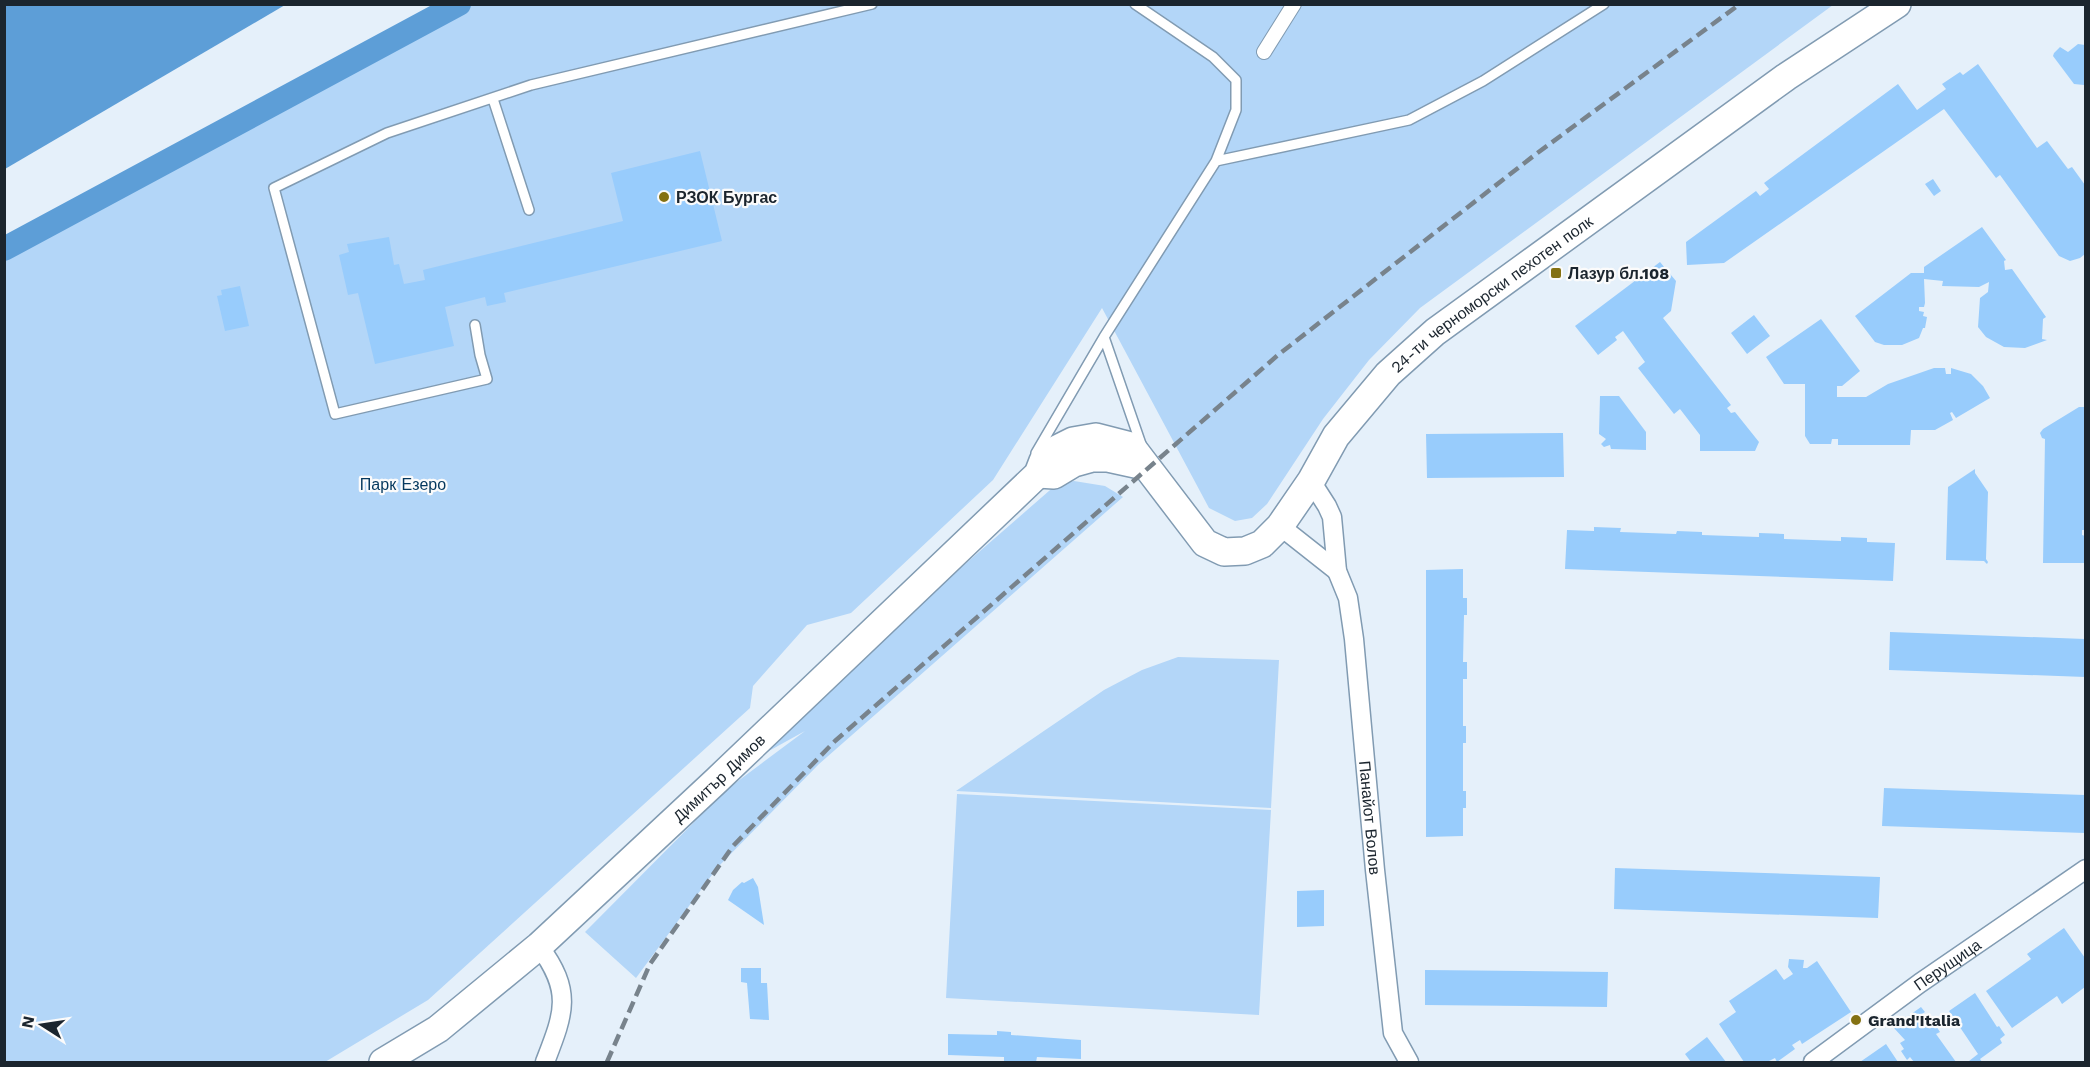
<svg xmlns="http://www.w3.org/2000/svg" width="2090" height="1067" viewBox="0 0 2090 1067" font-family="'Work Sans',sans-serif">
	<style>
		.green { fill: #b3d6f8 }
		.water { fill: #5d9ed7 }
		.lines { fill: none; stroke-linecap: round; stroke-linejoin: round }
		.canal { stroke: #5d9ed7; stroke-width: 24 }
		.building { fill: #98ccfc }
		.service-casing { stroke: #819bb2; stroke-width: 12 }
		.pedestrian-casing { stroke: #819bb2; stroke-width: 16 }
		.minor-casing { stroke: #819bb2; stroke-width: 21 }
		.secondary-casing { stroke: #819bb2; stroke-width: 30 }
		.service { stroke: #fff; stroke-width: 9 }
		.pedestrian { stroke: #fff; stroke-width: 14 }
		.minor { stroke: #fff; stroke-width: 18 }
		.secondary { stroke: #fff; stroke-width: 27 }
		.rail { stroke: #78838c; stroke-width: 4.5; stroke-dasharray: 12 6; stroke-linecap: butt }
		.poi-dot { fill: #847112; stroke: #fbfbfb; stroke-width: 2 }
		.labels { text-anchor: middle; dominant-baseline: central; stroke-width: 4.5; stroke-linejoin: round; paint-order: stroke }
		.poi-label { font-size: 16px; font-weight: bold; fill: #1b252e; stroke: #fbfbfb; text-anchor: start }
		.street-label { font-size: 16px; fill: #1b252e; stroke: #fbfbfb }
		.park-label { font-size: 16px; fill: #04385e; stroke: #fbfbfb }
	</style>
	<rect width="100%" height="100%" fill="#e5f0fa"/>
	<path class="green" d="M449,5H1833L1420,308L1369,360L1323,419L1267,504L1252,518L1235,521L1209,508L1102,308L993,480L851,613L807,625L753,686L750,708L428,1000L325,1062H5V248Z
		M1074,481L1105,486L1123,497L819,764L717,868L636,978L585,932L726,790L805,731L718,779L1057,484Z
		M1178,657L1279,660L1271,808L956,791L1104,690L1142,670Z
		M957,794L1271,810L1259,1015L946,998Z"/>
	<path class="water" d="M5,4H285V5L5,169Z"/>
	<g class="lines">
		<path class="canal" d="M4,249L459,4"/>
	</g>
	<path class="building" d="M2078,44L2085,45L2084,85L2074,84L2053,56L2054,53L2060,47L2068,52Z
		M1978,64L2037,148L2047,141L2068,169L2072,167L2085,185V254L2080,258L2070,261L2059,256L2000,175L1996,178L1944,109L1724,263L1687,265L1686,242L1756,191L1760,196L1769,189L1764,183L1898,84L1917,110L1946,89L1942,84L1960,72L1963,75Z
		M700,151L722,241L504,293L506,302L487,306L485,297L445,307L454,346L375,364L358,293L348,295L339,255L349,252L347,244L389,237L394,265L399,264L404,284L425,280L423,270L623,221L611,173Z
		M1933,179L1941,191L1934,196L1925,184Z
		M1982,227L2006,260L2004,261L2005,270L2012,269L2046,317L2043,319L2042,339L2047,340L2025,348L2004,347L1986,337L1978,327L1980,298L1988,292L1989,282L1979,287L1942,286L1943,281L1924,279L1925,303L1924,307H1919V311L1924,312L1923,316L1927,317L1925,328H1923L1919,338L1902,345H1884L1875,342L1855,316L1911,273H1924V267Z
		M1660,262L1676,281L1671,311L1663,318L1731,405L1727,408L1731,413L1735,412L1759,442L1755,451H1700V435L1680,409L1674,414L1638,368L1645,362L1623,331L1615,337L1617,340L1598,355L1575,326Z
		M240,286L249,326L225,331L217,296L222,295L221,290Z
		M1754,315L1770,336L1747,354L1731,333Z
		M1821,319L1860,371L1842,386H1837V397H1866L1888,384L1934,368H1945L1946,374H1951V368L1971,374L1983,386L1990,398L1956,418L1952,412L1950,413L1953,420L1935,430H1911L1910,445H1838V439H1832L1831,444H1810L1805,436V384H1784L1766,357Z
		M1600,396H1619L1646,432V450L1611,449L1610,445L1604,447L1601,444L1606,439L1599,434Z
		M2079,407H2085V530H2082V535L2085,536V563H2043L2045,439L2042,438L2040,433L2043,429Z
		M1563,433L1564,477L1427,478L1426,434Z
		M1975,469V473L1988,492L1986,559L1988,562L1987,564L1984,561L1946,560L1948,487Z
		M1594,527L1621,528L1620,532L1676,534L1677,531L1702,532V535L1759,537V533L1784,534V539L1841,541V537L1867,538V542L1895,543L1893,581L1565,569L1567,530L1594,531Z
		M1463,569V598H1467V615H1464L1463,662H1467V679H1463V726H1466V743H1463V791H1466V808H1463V836L1426,837V570Z
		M1890,632L2085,639V677L1889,670Z
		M1884,788L2085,795V833L1882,826Z
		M1615,868L1880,877L1878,918L1614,909Z
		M753,878L758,887L764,925L728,900L733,890L742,882L744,883Z
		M1324,890V926L1297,927V891Z
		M2064,928L2085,958V987L2062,1004L2057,996L2012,1028L1986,991L2031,959L2027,954Z
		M1789,959L1804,960L1803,968H1807L1817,961L1851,1012L1802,1044L1800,1040L1792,1045L1795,1049L1777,1062L1775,1058L1767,1062H1744L1719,1024L1736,1012L1729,1001L1776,969L1784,980L1793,974L1788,967Z
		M741,968H761V983H767L769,1020L750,1019L747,983L741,982Z
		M1425,970L1608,972L1607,1007L1425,1005Z
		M1975,993L1997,1027L1999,1026L2005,1035L2000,1039L2002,1043L1980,1059L1982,1062H1970L1969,1061L1978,1054L1949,1011Z
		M1921,1007L1925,1012L1922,1014L1924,1017L1921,1020L1924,1025L1932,1020L1940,1032L1936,1034L1956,1062H1914L1910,1057L1907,1060L1901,1051L1904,1049L1900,1043L1905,1040L1893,1027Z
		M997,1031L1011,1032V1035L1081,1040V1059L1037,1057L1036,1062H1004V1057L948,1055V1034L997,1035Z
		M1707,1037L1726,1062H1691L1685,1054Z
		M1886,1044L1898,1062H1860Z"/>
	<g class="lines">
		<defs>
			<path id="service" d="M493,99L529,210
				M1216,161L1409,120L1483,81L1604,4
				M475,325L480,355L487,379L335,414L274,188L387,133L531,85L872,4
				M1104,337L1142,447
				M1036,453L1104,337L1216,161L1236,110V80L1213,57L1135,4"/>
			<path id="pedestrian" d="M1264,52L1294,4"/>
			<g id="minor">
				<path id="s1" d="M1311,481L1327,506L1332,517L1337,571L1348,598L1354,639L1375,870L1393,1033L1409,1062"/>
				<path d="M1280,526L1337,571"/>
				<path d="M539,946C573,992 564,1013 545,1062"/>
				<path id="s2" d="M1813,1062L1920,983L2086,869"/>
			</g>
			<g id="secondary">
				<path d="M1038,474L1054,475L1074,463L1092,458H1108L1140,465"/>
				<path id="s3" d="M383,1062L438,1029L539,946L716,781L1038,474L1043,461L1051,452L1073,441L1096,437L1131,446L1205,543L1224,552L1245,551L1262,544L1280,526L1311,481L1336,436L1388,374L1435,332L1786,77L1897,4"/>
			</g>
		</defs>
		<use href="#service" class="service-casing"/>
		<use href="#pedestrian" class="pedestrian-casing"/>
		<use href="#minor" class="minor-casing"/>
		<use href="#secondary" class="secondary-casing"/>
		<use href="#service" class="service"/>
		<use href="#pedestrian" class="pedestrian"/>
		<use href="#minor" class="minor"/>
		<use href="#secondary" class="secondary"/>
		<path class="rail" d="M607,1062L650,964L733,846L835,741L1278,355L1536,154L1740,4"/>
	</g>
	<g class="poi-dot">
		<circle cx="664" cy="197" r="6"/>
		<rect x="1550" y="267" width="12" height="12" rx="3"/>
		<circle cx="1856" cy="1020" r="6"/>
	</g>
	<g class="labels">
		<g class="poi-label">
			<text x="676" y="197">РЗОК Бургас</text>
			<text x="1568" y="273">Лазур бл.108</text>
			<text x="1868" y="1020">Grand'Italia</text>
		</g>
		<g class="street-label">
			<text stroke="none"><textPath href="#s3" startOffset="1518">24-ти черноморски пехотен полк</textPath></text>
			<text stroke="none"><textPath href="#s3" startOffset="441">Димитър Димов</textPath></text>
			<text stroke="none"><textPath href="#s1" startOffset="346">Панайот Волов</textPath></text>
			<text stroke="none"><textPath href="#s2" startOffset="166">Перущица</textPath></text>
		</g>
		<g class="park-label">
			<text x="403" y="484">Парк Езеро</text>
		</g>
	</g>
	<rect width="2090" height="1067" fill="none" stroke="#1b252e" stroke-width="12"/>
	<g transform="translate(42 1025) rotate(282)" stroke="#fbfbfb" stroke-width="4.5" paint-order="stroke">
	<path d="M0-4.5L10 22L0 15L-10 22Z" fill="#1b252e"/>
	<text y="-9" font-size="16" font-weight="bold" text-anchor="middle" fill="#1b252e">N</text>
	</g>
</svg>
